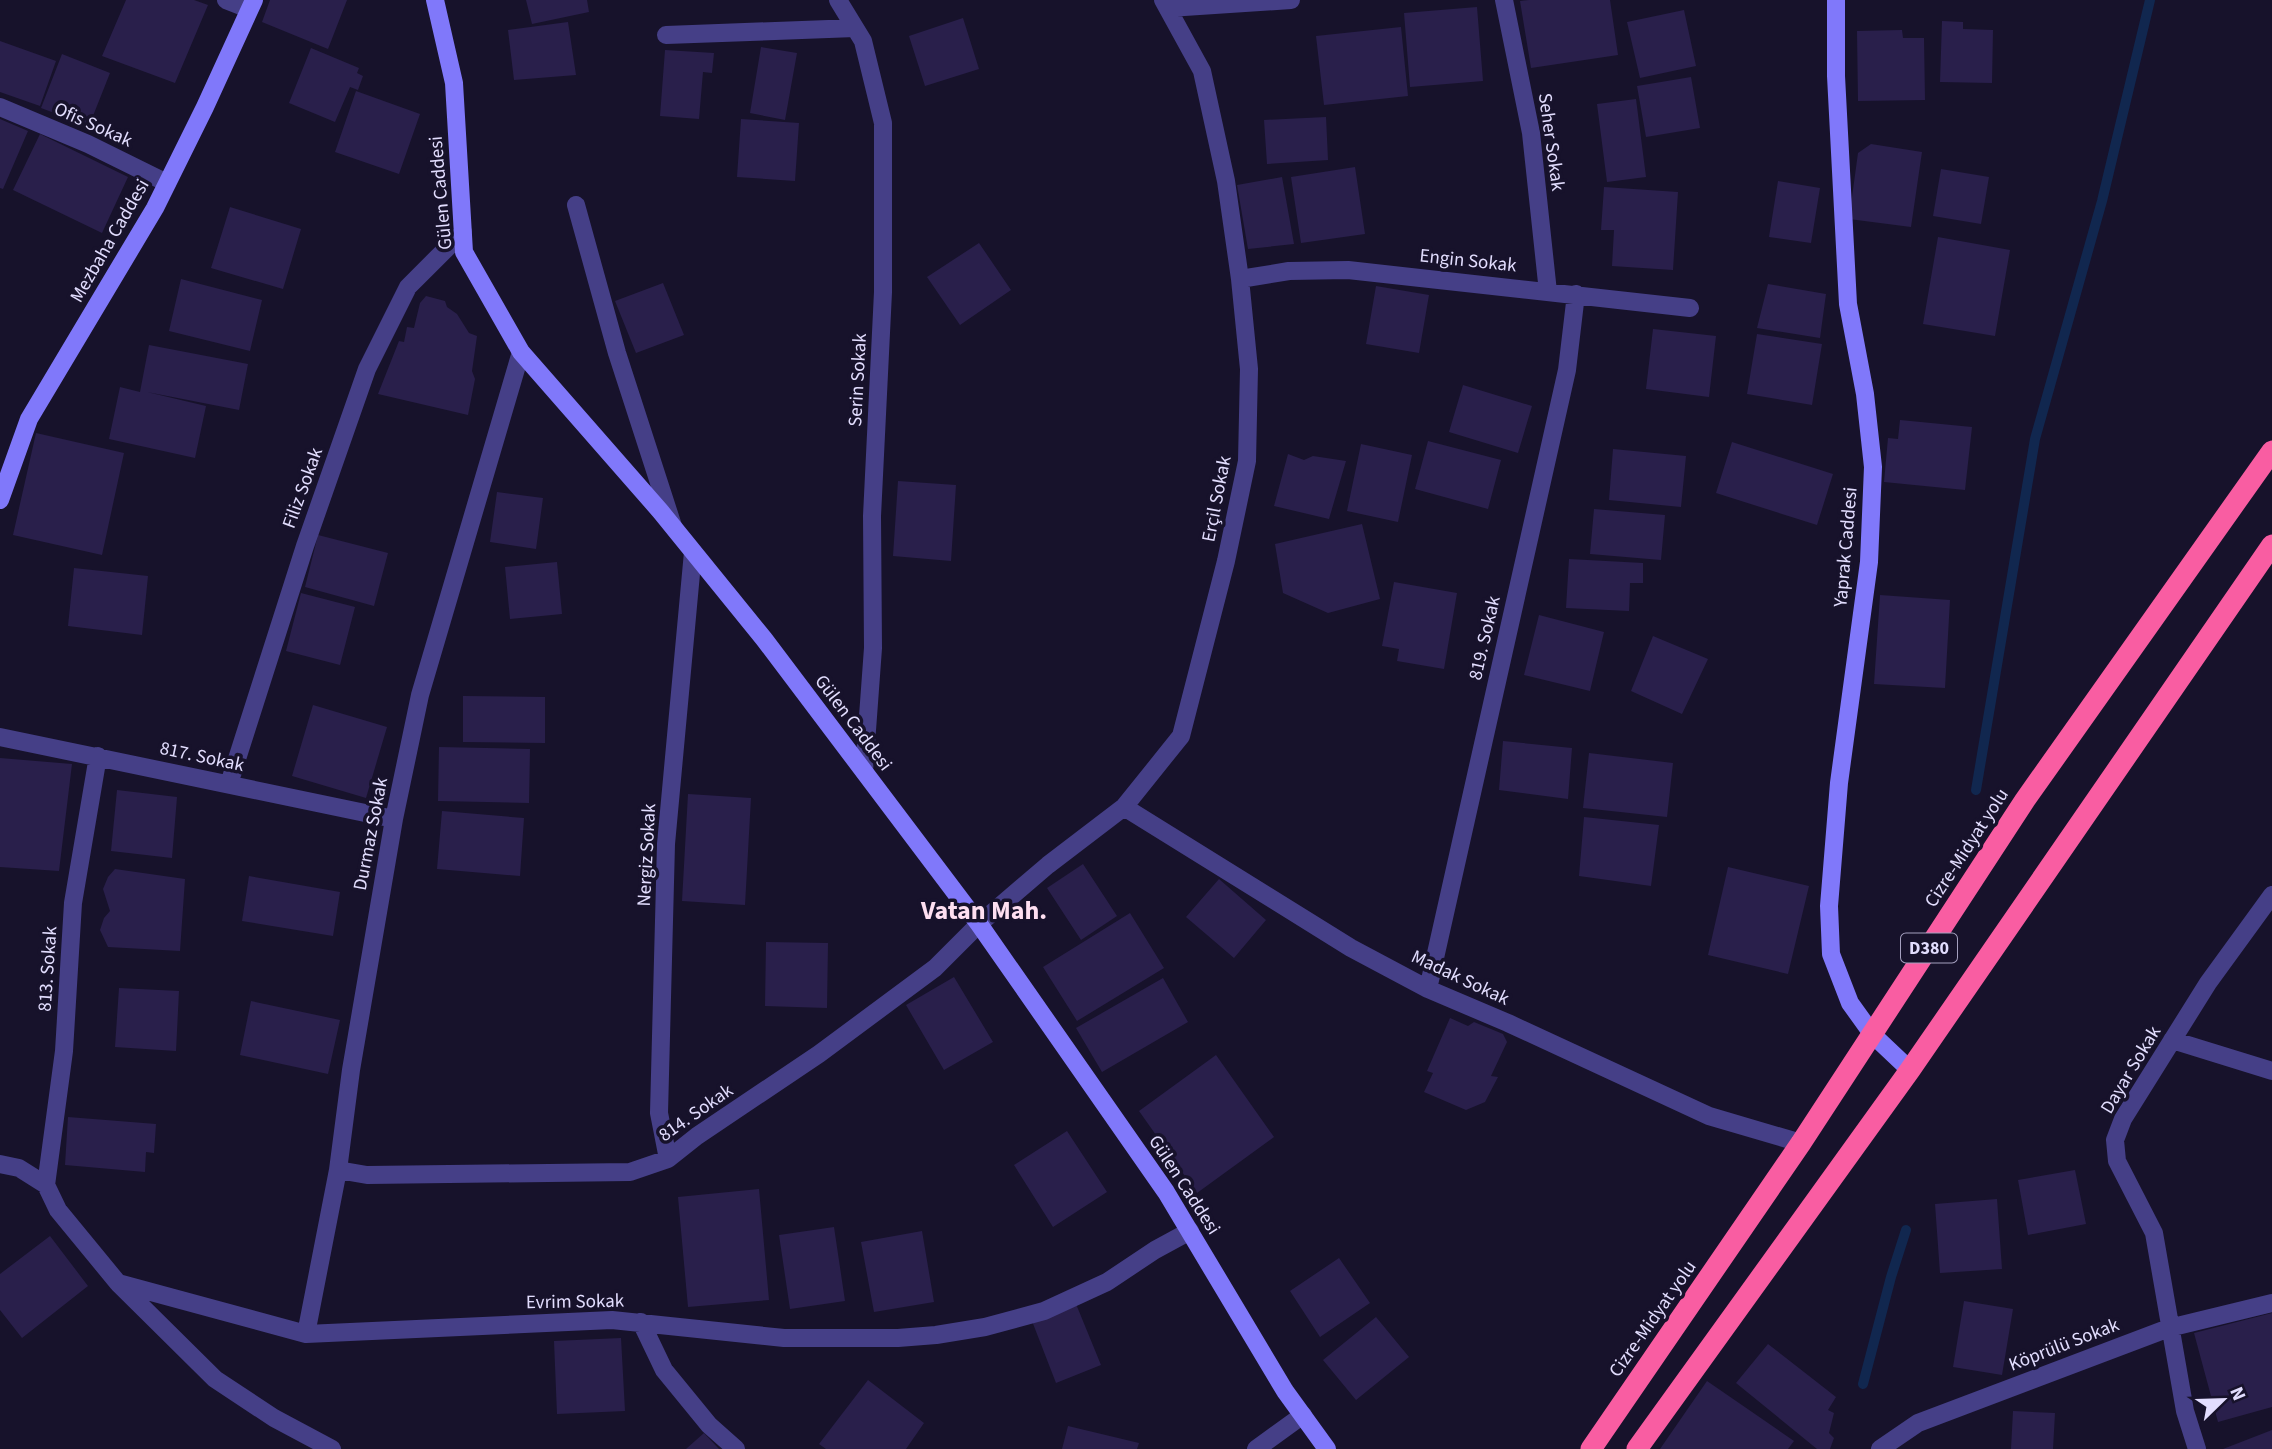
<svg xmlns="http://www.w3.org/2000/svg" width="2272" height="1449" viewBox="0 0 2272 1449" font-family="'Source Sans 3',sans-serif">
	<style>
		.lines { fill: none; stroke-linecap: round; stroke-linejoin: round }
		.stream { stroke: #11274f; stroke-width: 10 }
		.building { fill: #291f4b }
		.street { stroke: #453f87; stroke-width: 18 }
		.secondary { stroke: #8078fa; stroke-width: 18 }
		.highway { stroke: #f95da2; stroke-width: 21 }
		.labels { text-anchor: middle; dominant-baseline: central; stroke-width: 7; stroke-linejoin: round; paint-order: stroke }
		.shield { fill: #17122b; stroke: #a5a0bf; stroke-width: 2 }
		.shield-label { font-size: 18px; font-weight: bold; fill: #e2ddfe }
		.street-label { font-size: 19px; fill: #e2ddfe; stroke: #17122b }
		.district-label { font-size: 26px; font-weight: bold; fill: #fedff1; stroke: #17122b }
	</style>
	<rect width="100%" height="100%" fill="#17122b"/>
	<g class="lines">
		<path class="stream" d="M1976,790L2035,439L2102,201L2150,0
			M1863,1384L1891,1277L1906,1230"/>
	</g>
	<path class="building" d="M126,0H194L208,5L175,83L102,56Z
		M270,0H347L328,49L262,22Z
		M526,0H587L589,12L532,24Z
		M1529,0H1610L1618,55L1531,68L1520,1Z
		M1477,7L1483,81L1410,87L1404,13Z
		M1684,10L1696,66L1640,78L1627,22Z
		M963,18L979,69L925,86L909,36Z
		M1942,21L1963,22V29L1993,30L1992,83L1940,82Z
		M568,22L576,75L514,80L508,30Z
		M1401,27L1408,96L1324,105L1316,36Z
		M1902,30L1903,38H1924L1925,100L1858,101L1857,31Z
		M0,41L56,61L40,106L0,92Z
		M761,47L797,53L785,120L750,113Z
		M311,48L359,68L357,73L363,76L358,90L350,87L335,122L289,103Z
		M665,50L714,53L712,73L703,72L699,119L660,116Z
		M62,54L110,73L89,126L41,108Z
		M1691,77L1700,128L1646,137L1637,86Z
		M356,91L420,114L399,174L335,152Z
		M1636,99L1646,177L1607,182L1597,104Z
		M1326,117L1328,160L1267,164L1264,120Z
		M0,119L28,131L3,189L0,188Z
		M741,119L799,123L795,181L737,177Z
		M40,134L128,177L102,233L13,190Z
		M1871,144L1922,152L1911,227L1849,219L1858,153Z
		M1355,167L1365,234L1301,243L1291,177Z
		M1941,169L1989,177L1981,224L1933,216Z
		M1282,177L1294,244L1248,249L1237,185Z
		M1778,181L1820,188L1811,243L1769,237Z
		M1604,187L1678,192L1673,270L1612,266L1614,230H1601Z
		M230,207L301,229L283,289L211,268Z
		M1938,237L2010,250L1995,336L1923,324Z
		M979,243L1011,290L960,325L927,277Z
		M181,279L262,300L250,351L169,331Z
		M663,283L684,335L636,353L615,301Z
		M1768,284L1826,294L1820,338L1757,328Z
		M1376,286L1429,295L1419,353L1366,344Z
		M426,296L445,301L447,307L457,314L469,333L477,336L472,371L475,379L468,415L378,394L399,341L404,342L407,327L414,328L420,303Z
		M1653,329L1716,336L1709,397L1646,389Z
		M1757,334L1822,344L1812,405L1747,394Z
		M149,345L248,364L239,410L147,392L206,406L195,458L109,439L120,387L140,392Z
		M1463,385L1532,406L1518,453L1449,432Z
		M1900,420L1972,427L1965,490L1884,482L1888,438L1898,439Z
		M36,433L124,453L102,555L13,535Z
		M1428,441L1501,460L1488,509L1415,489Z
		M1732,442L1833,474L1817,525L1716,493Z
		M1361,444L1412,455L1398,522L1347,511Z
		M1613,449L1686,456L1681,507L1609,500Z
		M1288,454L1304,460L1313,456L1346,461L1329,519L1274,506Z
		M898,481L956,485L951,561L893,556Z
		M497,492L543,498L536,549L490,542Z
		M1594,509L1665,515L1661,560L1590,554Z
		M1362,524L1380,599L1328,613L1283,593L1275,544Z
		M318,535L388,553L374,606L305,587Z
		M1569,559L1643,563V583H1630L1629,611L1566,608Z
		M557,562L562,614L510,619L505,567Z
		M74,568L148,576L142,635L68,626Z
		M1394,582L1457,593L1444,669L1397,661L1399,649L1382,646Z
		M301,593L355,607L340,665L286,651Z
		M1880,595L1950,600L1945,688L1874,684Z
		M1539,615L1604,632L1590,691L1524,675Z
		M1653,636L1708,659L1682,714L1631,691Z
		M463,696L545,697V743L463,742Z
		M313,705L387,727L366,798L292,776Z
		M1503,741L1572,748L1568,799L1499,790Z
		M439,747L530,749L529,803L438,801Z
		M1589,753L1673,763L1667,817L1583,808Z
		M0,758L72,764L59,871L0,867Z
		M117,790L177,797L172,858L111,851Z
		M688,794L751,798L745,905L682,901Z
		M442,811L524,818L520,876L437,869Z
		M1584,817L1659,825L1651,886L1579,876Z
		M1083,864L1117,916L1081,940L1047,888Z
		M1728,867L1809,886L1788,974L1708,955Z
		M115,869L185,879L180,951L108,947L100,930L104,918L110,911L103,889L108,877Z
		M249,876L340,892L333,936L242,921Z
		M1219,879L1266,920L1234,958L1186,917Z
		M1130,913L1164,968L1077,1021L1043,967Z
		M766,942L828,943L827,1008L765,1006Z
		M954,977L993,1042L944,1070L906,1005Z
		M1163,978L1188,1022L1102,1072L1076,1028Z
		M119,988L179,991L176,1051L115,1047Z
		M251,1001L340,1020L328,1074L240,1055Z
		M1450,1018L1468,1026L1474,1022L1503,1034L1507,1042L1491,1076L1498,1077L1485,1102L1466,1110L1424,1092L1433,1073L1427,1071Z
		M1216,1055L1274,1137L1197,1193L1139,1111Z
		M68,1117L156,1124L154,1153L146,1152L145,1172L65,1165Z
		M1067,1131L1107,1192L1053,1227L1014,1165Z
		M2075,1170L2086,1224L2028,1235L2018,1180Z
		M759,1189L769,1300L688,1307L678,1197Z
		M1997,1199L2002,1269L1940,1273L1935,1204Z
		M834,1227L845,1301L790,1309L779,1235Z
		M922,1231L934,1302L874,1312L861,1242Z
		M50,1236L88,1286L22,1338L0,1310V1274Z
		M1339,1258L1370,1303L1320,1337L1290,1291Z
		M1964,1301L2013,1309L2002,1375L1953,1367Z
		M1076,1304L1101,1365L1056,1383L1032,1321Z
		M2272,1313V1407L2218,1422L2194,1333Z
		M1376,1317L1409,1357L1356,1400L1323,1360Z
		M621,1338L625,1411L557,1414L554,1341Z
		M1768,1344L1836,1397L1828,1410L1834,1413L1829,1433L1834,1438L1830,1449H1817L1736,1383Z
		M868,1380L924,1423L906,1449H826L819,1444Z
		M1707,1381L1794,1441L1788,1449H1660Z
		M2013,1411L2055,1413L2053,1449H2011Z
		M1068,1426L1139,1443L1137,1449H1062Z
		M2272,1430V1449H2223Z
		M704,1433L719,1449H686Z"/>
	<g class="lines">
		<path class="street" d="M226,0L249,9
			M838,0L863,41L883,123V292L872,516L873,648L864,771
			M1504,0L1531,133L1548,292
			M1169,8L1291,0
			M666,35L855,28
			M0,107L88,144L167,183
			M576,205L617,353L673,526
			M1240,279L1289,271L1348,270L1690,308
			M0,737L394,819
			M229,784L305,546L367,369L408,287L463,232
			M1124,807L1351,948L1428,989L1508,1023L1709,1116L1801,1143
			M1428,989L1567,370L1576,294
			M2172,1040L2272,1071
			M668,1159L659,1113L666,844L693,552
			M0,1164L19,1168L46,1185L58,1210L118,1283L306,1334L612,1320L784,1338H898L936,1335L985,1327L1044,1311L1107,1282L1155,1250L1190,1231
			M338,1170L367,1175L630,1172L668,1159L697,1136L819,1054L935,968L979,924L1048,865L1124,807L1181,736L1226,561L1247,461L1249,369L1240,279L1226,181L1202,71L1163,0
			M46,1185L64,1051L73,903L98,756
			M118,1283L215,1379L274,1418L332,1449
			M641,1322L664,1370L709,1425L736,1449
			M306,1334L338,1170L351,1070L394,819L420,695L521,352
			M1256,1449L1303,1415
			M1880,1449L1918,1423L2169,1328L2272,1303
			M2197,1449L2185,1411L2154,1233L2117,1161L2115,1140L2123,1119L2208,983L2272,895"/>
		<path class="secondary" d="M435,0L454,83L464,252L521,352L661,512L764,639L979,924L1166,1192L1285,1391L1327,1449
			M1836,0V76L1848,304L1865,394L1873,467L1869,562L1839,783L1829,906L1831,954L1850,1003L1873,1035L1910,1070
			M0,500L29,419L155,208L205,107L254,0"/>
		<path class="highway" d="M1591,1449L1801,1143L2025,800L2272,451
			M1637,1449L1910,1070L2272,545"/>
	</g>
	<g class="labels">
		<rect class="shield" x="1901" y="933.5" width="56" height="29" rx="5"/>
		<g class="shield-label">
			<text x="1929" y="948">D380</text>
		</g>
		<g class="street-label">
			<text transform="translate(93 125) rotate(24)">Ofis Sokak</text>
			<text transform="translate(1551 142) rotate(82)">Seher Sokak</text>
			<text transform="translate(441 193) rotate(-95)">Gülen Caddesi</text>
			<text transform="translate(110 241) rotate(-60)">Mezbaha Caddesi</text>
			<text transform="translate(1468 261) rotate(6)">Engin Sokak</text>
			<text transform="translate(858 380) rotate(-87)">Serin Sokak</text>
			<text transform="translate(303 488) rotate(-70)">Filiz Sokak</text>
			<text transform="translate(1217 499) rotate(-79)">Erçil Sokak</text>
			<text transform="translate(1846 547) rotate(-85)">Yaprak Caddesi</text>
			<text transform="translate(1485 638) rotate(-77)">819. Sokak</text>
			<text transform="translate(853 723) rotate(53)">Gülen Caddesi</text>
			<text transform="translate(202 757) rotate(12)">817. Sokak</text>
			<text transform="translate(371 834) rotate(-79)">Durmaz Sokak</text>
			<text transform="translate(1967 848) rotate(-57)">Cizre-Midyat yolu</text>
			<text transform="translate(647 855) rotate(-87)">Nergiz Sokak</text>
			<text transform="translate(48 969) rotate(-86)">813. Sokak</text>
			<text transform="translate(1460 978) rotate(25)">Madak Sokak</text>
			<text transform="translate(2131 1070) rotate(-59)">Dayar Sokak</text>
			<text transform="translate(696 1113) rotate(-35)">814. Sokak</text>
			<text transform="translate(1184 1185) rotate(57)">Gülen Caddesi</text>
			<text transform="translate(575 1302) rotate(-1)">Evrim Sokak</text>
			<text transform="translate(1653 1319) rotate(-55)">Cizre-Midyat yolu</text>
			<text transform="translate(2064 1345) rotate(-21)">Köprülü Sokak</text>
		</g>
		<g class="district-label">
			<text x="984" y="910">Vatan Mah.</text>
		</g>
	</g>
	<g transform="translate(2223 1400) rotate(67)" stroke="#17122b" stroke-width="5" paint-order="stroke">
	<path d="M0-5L12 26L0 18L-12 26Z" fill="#e2ddfe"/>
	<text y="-10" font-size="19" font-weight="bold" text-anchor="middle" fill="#e2ddfe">N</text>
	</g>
</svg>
